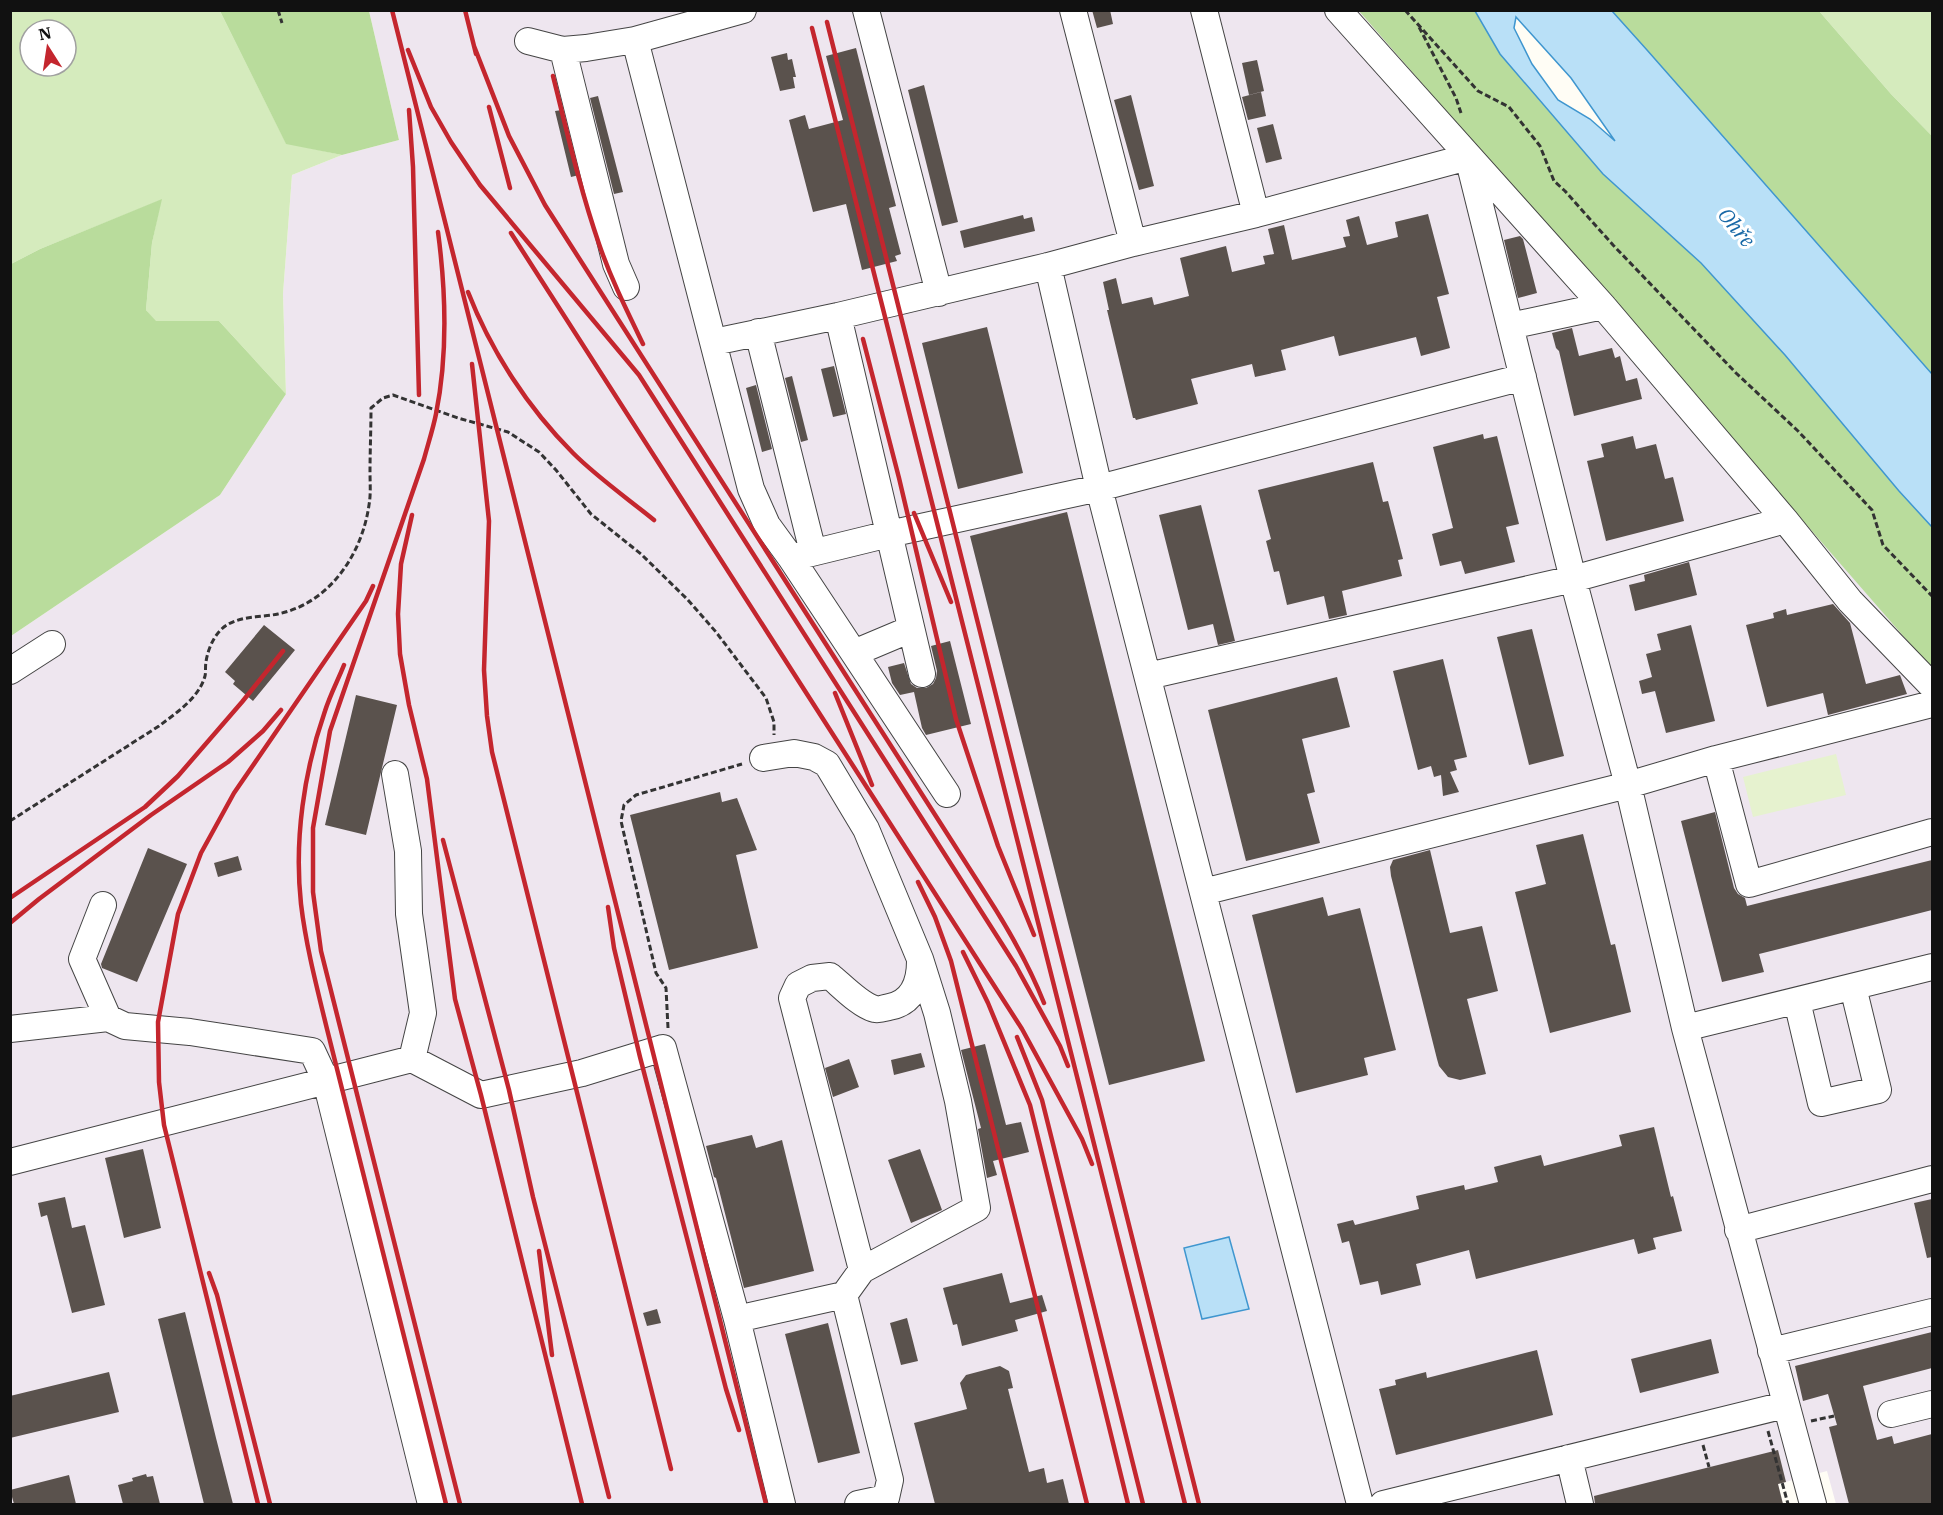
<svg xmlns="http://www.w3.org/2000/svg" width="1943" height="1515" viewBox="0 0 1943 1515" font-family="'IBM Plex Serif',serif">
	<style>
		.industrial { fill: #eee6ef }
		.green { fill: #d5ebbd; fill-rule: evenodd }
		.forest { fill: #b9dc9c }
		.pitch { fill: #e6f2cf }
		.water { fill: #b9e0f7; stroke: #3f96cf; stroke-width: 1.5; fill-rule: evenodd }
		.building { fill: #5a524d }
		.lines { fill: none; stroke-linecap: round; stroke-linejoin: round }
		.minor-casing { stroke: #444; stroke-width: 28 }
		.path { stroke: #333; stroke-width: 3; stroke-dasharray: 6 3; stroke-linecap: butt }
		.minor { stroke: #fff; stroke-width: 26 }
		.rail { stroke: #c4262e; stroke-width: 4.5 }
		.labels { text-anchor: middle; dominant-baseline: central; stroke-width: 6; stroke-linejoin: round; paint-order: stroke }
		.water-label { font-size: 21px; font-style: italic; fill: #1768a6; stroke: #fff }
	</style>
	<rect width="100%" height="100%" fill="#fffdf5"/>
	<path class="industrial" d="M369,11H1359L1932,668V1504H1836L1827,1471L1778,1484L1783,1504H11V636L220,495L286,394L283,294L292,175L342,155L399,140Z"/>
	<path class="green" d="M11,11H220L286,143L342,155L292,175L283,294L286,394L219,321H155L146,310L152,243L161,200L40,249L11,264ZM30,30H66V66H30Z
		M1819,11H1932V136L1891,94Z"/>
	<path class="forest" d="M220,11H369L399,140L342,155L286,144Z
		M1359,11H1475L1500,54L1603,174L1701,263L1785,355L1899,491L1932,527V669Z
		M1612,11H1819L1891,94L1932,136V374Z
		M162,199L152,243L146,310L156,321H219L286,394L220,495L11,636V264L40,249Z"/>
	<path class="pitch" d="M1836,754L1846,795L1753,817L1743,777Z"/>
	<path class="water" d="M1475,11H1612L1647,50L1932,374V527L1899,491L1785,355L1701,263L1603,174L1500,54ZM1516,17L1571,78L1615,141L1590,119L1558,100L1532,64L1514,28Z
		M1229,1237L1249,1309L1202,1319L1184,1248Z"/>
	<path class="building" d="M1092,10H1110L1113,24L1097,28Z
		M856,48L896,206L889,208L901,254L895,256L897,261L862,270L846,204L813,212L789,120L805,115L809,129L843,120L826,56Z
		M787,53L788,60L792,59L796,77H793L795,88L780,91L771,57Z
		M1257,60L1264,91L1249,95L1242,63Z
		M924,85L958,222L942,226L908,90Z
		M1261,92L1266,116L1248,120L1242,97Z
		M1131,95L1154,186L1139,190L1114,100Z
		M598,96L623,192L614,194L590,98Z
		M562,110L579,175L571,177L555,111Z
		M1273,124L1282,159L1266,163L1257,128Z
		M1428,214L1449,294L1437,297L1450,348L1421,356L1416,337L1339,356L1334,336L1281,350L1286,370L1255,377L1252,364L1191,379L1198,404L1136,420L1135,418H1133L1107,310H1109L1103,282L1116,278L1122,304L1152,297L1154,305L1189,296L1180,258L1226,246L1232,272L1265,264L1263,256L1274,254L1268,229L1284,225L1292,260L1346,247L1343,237L1350,236L1346,220L1359,216L1367,245L1398,237L1395,222Z
		M1023,215L1024,219L1032,217L1035,231L964,248L960,231Z
		M1520,236L1523,239L1537,293L1518,298L1504,240Z
		M987,327L1023,473L958,489L922,343Z
		M1572,328L1579,356L1612,348L1615,358L1620,356L1626,381L1637,378L1642,399L1574,416L1559,351L1556,348L1552,333Z
		M834,366L846,414L833,417L821,369Z
		M792,376L808,440L801,442L785,378Z
		M756,385L772,449L762,452L746,388Z
		M1483,434L1484,439L1497,436L1519,524L1506,527L1515,562L1465,574L1461,561L1440,566L1432,534L1453,528L1433,447Z
		M1633,436L1636,449L1656,444L1665,479L1673,477L1684,521L1606,541L1587,461L1604,457L1601,444Z
		M1373,462L1383,502L1388,501L1403,559L1398,560L1402,576L1342,591L1347,615L1329,619L1324,596L1287,605L1279,571L1274,572L1266,541L1271,539L1258,490Z
		M1201,505L1235,641L1218,645L1213,624L1188,630L1159,515Z
		M1067,512L1205,1061L1109,1085L970,536Z
		M1689,562L1697,595L1635,611L1629,585L1645,581L1644,575Z
		M1833,604L1850,623L1866,684L1900,675L1907,694L1828,715L1823,693L1767,707L1746,625L1774,618L1773,613L1786,609L1787,615Z
		M264,625L295,650L253,701L233,684L235,681L225,672Z
		M1691,625L1715,721L1666,733L1655,691L1642,694L1639,681L1652,677L1646,654L1661,650L1657,634Z
		M1532,629L1564,756L1529,765L1497,637Z
		M950,641L971,724L926,735L922,728L914,692L900,695L892,683L888,667L904,663L911,684L917,688H926L933,684L936,678L937,671L931,646Z
		M1443,659L1467,757L1454,760L1457,770L1450,772L1459,792L1443,796L1441,775L1434,777L1431,766L1418,770L1393,671Z
		M1337,677L1350,727L1302,739L1315,792L1307,794L1320,843L1246,861L1208,710Z
		M356,695L397,705L366,835L325,825Z
		M720,792L722,802L737,798L757,850L736,855L758,948L669,970L630,815Z
		M1715,812L1734,888L1738,894L1745,898L1747,906L1932,860V910L1759,954L1764,972L1722,982L1681,821Z
		M1583,834L1611,945L1615,944L1631,1012L1550,1033L1515,892L1546,884L1536,845Z
		M148,848L187,864L137,982L102,968L101,964Z
		M1430,850L1450,933L1482,926L1498,991L1467,999L1486,1074L1460,1080L1448,1077L1439,1066L1437,1059L1391,876L1390,867L1393,860Z
		M238,856L242,870L218,877L214,863Z
		M1323,897L1328,916L1360,908L1396,1050L1364,1058L1368,1075L1296,1093L1252,915Z
		M985,1044L1006,1125L1021,1122L1029,1152L993,1161L997,1175L987,1178L978,1129L981,1128L961,1050Z
		M921,1053L925,1067L894,1075L891,1060Z
		M849,1059L859,1087L833,1097L825,1068Z
		M1654,1127L1671,1197L1673,1196L1682,1231L1653,1238L1656,1249L1638,1254L1634,1239L1476,1279L1469,1250L1416,1264L1421,1285L1381,1295L1378,1281L1360,1285L1349,1241L1342,1243L1337,1224L1353,1220L1355,1225L1419,1209L1416,1196L1464,1185L1465,1190L1498,1182L1494,1167L1541,1155L1544,1166L1622,1146L1619,1135Z
		M752,1135L756,1148L782,1140L814,1271L744,1288L716,1178L714,1177L706,1146Z
		M143,1149L161,1228L124,1238L105,1158Z
		M920,1149L942,1210L911,1223L888,1160Z
		M65,1197L72,1228L85,1225L105,1305L72,1313L47,1215L41,1217L38,1203Z
		M1932,1199V1257L1927,1258L1914,1203Z
		M1002,1273L1010,1303L1042,1295L1047,1311L1015,1320L1018,1331L962,1346L957,1324L953,1325L943,1288Z
		M657,1309L661,1323L647,1326L643,1313Z
		M185,1312L216,1438L233,1504H204L158,1319Z
		M907,1318L918,1361L901,1365L890,1323Z
		M828,1323L860,1453L818,1463L785,1334Z
		M1932,1332V1368L1863,1386L1877,1440L1892,1436L1894,1444L1932,1434V1504H1849L1829,1427L1837,1425L1828,1394L1803,1401L1795,1366Z
		M1711,1339L1719,1373L1640,1393L1631,1359Z
		M1537,1350L1553,1415L1396,1455L1379,1389L1396,1385L1395,1380L1426,1372L1427,1378Z
		M1000,1366L1009,1371L1013,1388L1008,1389L1029,1472L1044,1468L1047,1483L1063,1479L1069,1504H935L914,1423L967,1409L960,1383L966,1375Z
		M109,1372L119,1412L10,1438V1396Z
		M1778,1450L1786,1482L1778,1484L1783,1504H1595L1594,1496Z
		M146,1474L147,1477L153,1476L160,1504H123L118,1485L133,1481L132,1478Z
		M69,1475L76,1504H14L10,1490Z"/>
	<g class="lines">
		<defs>
			<path id="minor" d="M866,10L939,293
				M1073,10L1133,243
				M1204,10L1256,214
				M1338,10L1603,306L1785,520L1850,601L1932,686
				M635,40L751,489L767,525L791,558L947,794
				M528,41L563,50L586,48L635,40L743,10
				M563,50L616,264L626,287
				M1468,157L1573,579L1628,785L1685,1028L1813,1504
				M1048,266L1099,488L1360,1504
				M838,316L922,674
				M1510,326L1603,306
				M758,332L813,552
				M714,342L838,316L1048,266L1133,243L1256,214L1468,157
				M791,558L889,534L1099,488L1523,377
				M854,653L911,629
				M10,671L52,644
				M1148,676L1573,579L1785,520
				M1716,759L1749,884L1932,832
				M395,774L408,851L409,914L423,1013L412,1059
				M1203,892L1628,785L1716,759L1932,704
				M103,905L82,959L108,1018
				M1797,1001L1821,1103L1878,1090L1853,987
				M1685,1028L1932,967
				M10,1029L108,1018L125,1026L190,1032L312,1051L326,1081L431,1504
				M10,1162L412,1059L481,1095L582,1073L663,1048L737,1319L782,1504
				M1738,1230L1932,1179
				M862,1270L792,998L798,985L812,978L830,976C841,985 861,1006 875,1009C879,1010 885,1008 889,1007C913,1003 920,982 920,961
				M844,1295L890,1480L886,1498L858,1504
				M737,1319L844,1295L862,1270L977,1208L958,1101L937,1013L920,959L866,829L827,764L814,757L794,753L763,758
				M1771,1351L1932,1312
				M1891,1414L1932,1404
				M1569,1458L1580,1504
				M1383,1504L1785,1405"/>
		</defs>
		<use href="#minor" class="minor-casing"/>
		<path class="path" d="M278,10L282,23
			M1405,10L1478,91L1509,107L1540,146L1554,181L1565,191L1613,245L1736,373L1798,431L1872,510L1883,545L1932,596
			M1419,27L1456,98L1461,113
			M10,821L159,726C176,713 199,698 205,676C206,672 205,667 206,662C207,653 212,640 218,633C232,615 258,618 278,614C330,603 362,554 369,505C371,494 370,483 370,472C370,451 371,430 371,408L383,398L393,395L458,418L508,432L539,452L556,470L591,514L641,554L687,599L716,632L766,698L774,722V735
			M668,1028L666,988L656,973L621,821L624,805L636,795L742,764
			M1811,1421L1834,1416
			M1768,1431L1788,1504
			M1703,1445L1709,1467"/>
		<use href="#minor" class="minor"/>
		<path class="rail" d="M392,10L766,1504
			M465,10L476,54
			M827,22L1199,1504
			M812,28L1185,1504
			M474,46L509,136L545,205L987,896C1009,930 1029,965 1044,1003
			M408,50L431,107L451,142L480,185L639,375L1016,966L1060,1046L1068,1066
			M553,76C567,132 580,189 599,244C611,279 627,311 643,344
			M489,107L510,188
			M409,110L413,167L419,395
			M438,232C446,292 448,354 436,414C433,429 428,444 424,459L330,731L313,828V892L321,951L460,1504
			M511,233L1022,1029L1082,1139L1092,1164
			M468,292C491,351 528,408 573,453C597,477 627,498 654,520
			M863,339L899,478L956,719L998,846L1034,935
			M472,364L489,521L484,670L487,716L492,752L671,1469
			M914,513L951,602
			M412,515L401,564L398,614L400,654L409,705L427,779L455,999L481,1095L582,1504
			M344,665C338,680 330,695 325,711C304,771 294,840 301,904C306,946 317,988 327,1029L446,1504
			M835,693L872,785
			M443,840L509,1090L533,1197L609,1497
			M918,882L935,917L951,961L1087,1504
			M10,898L145,807L178,776L242,702L283,651
			M608,907L614,948L640,1057L726,1389L739,1430
			M10,923L39,899L151,815L228,762L263,731L281,710
			M963,952L988,1003L1030,1105L1128,1504
			M1017,1037L1042,1100L1143,1504
			M539,1251L552,1355
			M209,1273L217,1295L270,1504
			M258,1504L164,1125L159,1082L158,1022L178,914L201,853L234,793L366,601L373,586"/>
	</g>
	<g class="labels">
		<g class="water-label">
			<text transform="translate(1737 227) rotate(50)">Ohře</text>
		</g>
	</g>
	<rect width="1943" height="1515" fill="none" stroke="#111111" stroke-width="24"/>
	<g transform="translate(48 48) rotate(348)"><circle r="28" fill="#ffffff" stroke="#a0a0a0" stroke-width="1.5"/>
	<path d="M0-4.5L10 22L0 15L-10 22Z" fill="#c4262e"/>
	<text y="-9" font-size="16" font-weight="bold" text-anchor="middle" fill="#111111">N</text>
	</g>
</svg>
